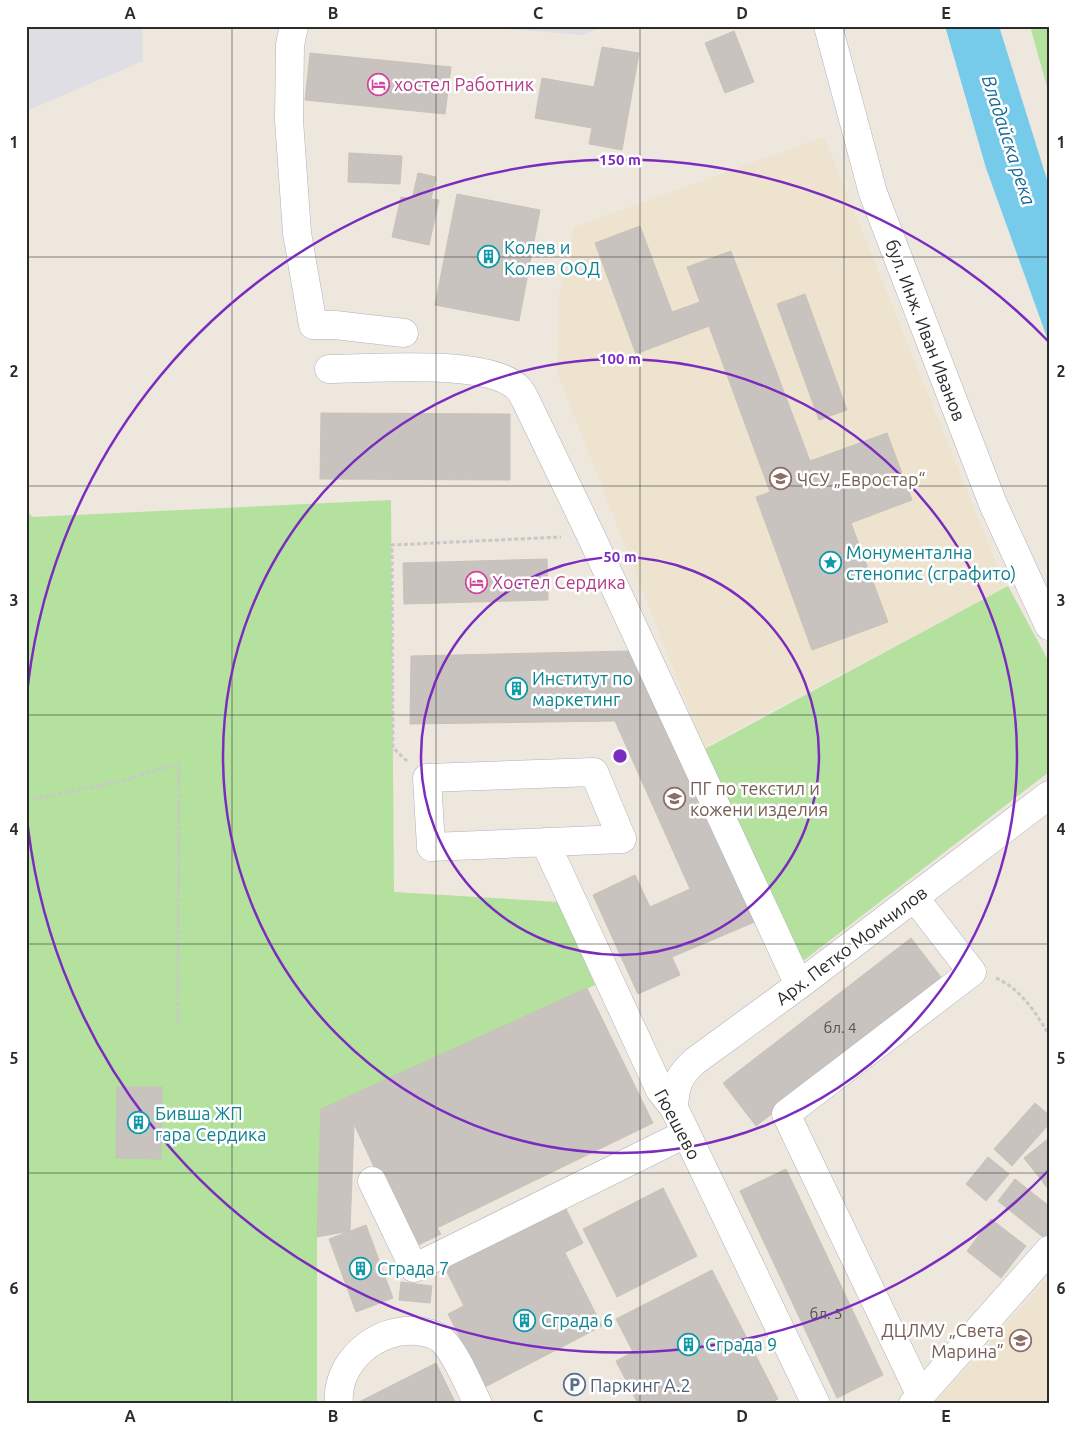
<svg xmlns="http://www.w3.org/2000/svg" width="1075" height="1430" viewBox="0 0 1075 1430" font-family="Ubuntu,sans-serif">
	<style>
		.industrial { fill: #e0dee5 }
		.education { fill: #ede3cf }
		.green { fill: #b4e19d }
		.water { fill: #76caea }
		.building { fill: #c8c3be; stroke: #c8c2b8 }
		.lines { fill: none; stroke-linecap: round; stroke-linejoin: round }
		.minor-casing { stroke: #afb1bb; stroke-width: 29 }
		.path { stroke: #c8c8c8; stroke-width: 3; stroke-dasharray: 4 2.5; stroke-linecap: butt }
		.minor { stroke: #fff; stroke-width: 28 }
		.grid { fill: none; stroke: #2b2b2b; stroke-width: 1; stroke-opacity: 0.55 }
		.ring { fill: none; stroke: #7b2cbf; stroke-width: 2.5 }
		.labels { text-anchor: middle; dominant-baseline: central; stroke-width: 5; stroke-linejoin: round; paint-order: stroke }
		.number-label { font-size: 15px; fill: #525150 }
		.hotel-label { font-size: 18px; fill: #b23c85; stroke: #fff; text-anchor: start }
		.culture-label { font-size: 18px; fill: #0d838f; stroke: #fff; text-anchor: start }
		.street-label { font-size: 18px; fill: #2b2b2b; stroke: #fff }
		.education-label { font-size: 18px; fill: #785e54; stroke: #fff; text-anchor: start }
		.service-label { font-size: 18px; fill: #4e5e75; stroke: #fff; text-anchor: start }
		.water-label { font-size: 19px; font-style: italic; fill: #136998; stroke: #fff }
		.centre { fill: #7b2cbf; stroke: #fff; stroke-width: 2.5 }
		.ring-label { font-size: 15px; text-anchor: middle; font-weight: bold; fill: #7b2cbf; stroke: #fff; stroke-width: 5; stroke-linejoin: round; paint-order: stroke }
		.neatline { fill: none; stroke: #2b2b2b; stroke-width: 2 }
		.grid-label { font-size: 16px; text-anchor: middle; font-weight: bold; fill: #2b2b2b }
	</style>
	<rect width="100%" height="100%" fill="#ede7de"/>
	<path class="industrial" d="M26,26H142L143,61L26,111Z
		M475,26H604L582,35Z"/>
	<path class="education" d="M824,137L1006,587L704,747L557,372L559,295L574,227Z
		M1049,1277V1404H933Z"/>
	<path class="green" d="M1030,26H1049V94Z
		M391,500L394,892L559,902L595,985L321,1109L317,1237V1404H26V511L33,517Z
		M1008,586L1049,662V772L803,961L703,750Z"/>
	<path class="water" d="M945,26H999L1049,186V343L986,168Z"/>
	<path class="building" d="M734,31L754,82L725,93L705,43Z
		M602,47L639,53L622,150L589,144L592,128L535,118L542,78L594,87Z
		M310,53L451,67L445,114L305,100Z
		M349,153L402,156L400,184L348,182Z
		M418,173L436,177L431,199L439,200L429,245L392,237L401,197L412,199Z
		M457,194L540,210L519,321L435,305Z
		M640,226L672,312L700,302L687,267L731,251L810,461L887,433L912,500L851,523L888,622L812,650L756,497L770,492L709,326L636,354L595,243Z
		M805,294L847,410L819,420L777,304Z
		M321,413L510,414V480L320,479Z
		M547,559L548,600L404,604L403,563Z
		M629,651L757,921L672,957L680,975L638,994L593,895L635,875L650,907L690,889L615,721Z
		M629,651L615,721L410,724L411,656Z
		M911,938L944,981L756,1126L723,1083Z
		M587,988L653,1123L437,1228L441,1234L412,1248L354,1124L350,1231L317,1237L321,1109Z
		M117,1087H162L161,1159L116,1158Z
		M1035,1103L1049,1115V1124L1012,1166L994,1149Z
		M1049,1138V1190L1024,1158Z
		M988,1157L1009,1174L986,1201L966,1184Z
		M786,1169L883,1375L837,1398L740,1191Z
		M1015,1179L1049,1206V1233L1044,1238L998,1201Z
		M663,1188L697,1256L617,1297L583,1229Z
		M564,1205L583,1243L464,1306L445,1268Z
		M991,1219L1026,1246L1001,1278L967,1251Z
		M366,1225L393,1298L356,1312L329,1239Z
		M565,1253L602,1326L485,1387L448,1314Z
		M712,1270L778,1399L769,1404H638L616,1361L633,1352L616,1319Z
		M401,1282L432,1286L430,1303L399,1300Z
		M436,1363L456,1404H355Z"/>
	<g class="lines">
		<defs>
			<path id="minor" d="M294,26L290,45L289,120L297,233L313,325H335L404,333
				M828,26L873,193L993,504L1049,626
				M329,369C371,369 488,358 518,388C521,391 524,397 526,401L591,536L799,985
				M594,772L622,839L431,847L427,778Z
				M545,842L660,1090L674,1108L816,1404
				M914,897L972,972L786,1114L921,1396
				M674,1108C675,1086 678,1076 695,1061L799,985L1049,795
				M372,1181L414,1268L685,1134
				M339,1404C335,1362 377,1327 417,1331C425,1332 436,1334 442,1340C456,1353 469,1386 478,1404
				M913,1404L1049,1250"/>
		</defs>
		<use href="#minor" class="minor-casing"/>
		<path class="path" d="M407,761L393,748L392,545L561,537
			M26,801L129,779L179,763L178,1026
			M996,978C1021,989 1036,1013 1049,1035"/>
		<use href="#minor" class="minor"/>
	</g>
	<path class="grid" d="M232,26V1404M436,26V1404M640,26V1404M844,26V1404M26,257H1049M26,486H1049M26,715H1049M26,944H1049M26,1173H1049"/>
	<g class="ring">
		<circle cx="620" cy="756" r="199"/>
		<circle cx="620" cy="756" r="397"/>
		<path d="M1049 1170A596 596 0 0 1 26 808M26 704A596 596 0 0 1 1049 342"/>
	</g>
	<defs>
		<symbol id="hotel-ring" viewBox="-11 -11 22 22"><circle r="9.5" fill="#fff" stroke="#d1479c" stroke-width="1.5"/><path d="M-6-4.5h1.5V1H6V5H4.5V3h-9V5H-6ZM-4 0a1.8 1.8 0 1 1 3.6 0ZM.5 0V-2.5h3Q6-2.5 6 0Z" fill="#d1479c"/></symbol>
		<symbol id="building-ring" viewBox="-11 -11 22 22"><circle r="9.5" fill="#fff" stroke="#0f9aa8" stroke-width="1.5"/><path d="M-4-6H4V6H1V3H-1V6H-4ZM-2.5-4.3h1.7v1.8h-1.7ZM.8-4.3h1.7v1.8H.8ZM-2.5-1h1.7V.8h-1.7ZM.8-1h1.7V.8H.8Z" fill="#0f9aa8"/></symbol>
		<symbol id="school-ring" viewBox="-11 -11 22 22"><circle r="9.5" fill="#fff" stroke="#8d6e63" stroke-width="1.5"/><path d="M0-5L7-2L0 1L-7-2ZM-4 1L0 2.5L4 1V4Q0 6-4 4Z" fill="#8d6e63"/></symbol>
		<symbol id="sight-ring" viewBox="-11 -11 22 22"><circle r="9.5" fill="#fff" stroke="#0f9aa8" stroke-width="1.5"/><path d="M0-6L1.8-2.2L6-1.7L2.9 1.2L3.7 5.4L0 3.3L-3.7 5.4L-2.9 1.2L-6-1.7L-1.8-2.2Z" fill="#0f9aa8"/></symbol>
		<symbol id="parking-ring" viewBox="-11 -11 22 22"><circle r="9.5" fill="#fff" stroke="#5c6f8a" stroke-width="1.5"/><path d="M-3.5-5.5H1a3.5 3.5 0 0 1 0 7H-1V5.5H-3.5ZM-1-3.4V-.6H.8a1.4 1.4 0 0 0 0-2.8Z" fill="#5c6f8a"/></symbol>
	</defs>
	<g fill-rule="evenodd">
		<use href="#hotel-ring" x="366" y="72" width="25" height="25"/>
		<use href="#building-ring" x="476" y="244" width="25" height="25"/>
		<use href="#school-ring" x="768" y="466" width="25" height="25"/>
		<use href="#sight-ring" x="818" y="550" width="25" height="25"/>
		<use href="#hotel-ring" x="464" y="570" width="25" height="25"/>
		<use href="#building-ring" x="504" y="676" width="25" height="25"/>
		<use href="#school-ring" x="662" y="786" width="25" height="25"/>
		<use href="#building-ring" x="126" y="1110" width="25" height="25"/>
		<use href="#building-ring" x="348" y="1256" width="25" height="25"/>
		<use href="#building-ring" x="512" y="1308" width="25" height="25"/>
		<use href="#school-ring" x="1008" y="1328" width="25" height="25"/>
		<use href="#building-ring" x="676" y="1332" width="25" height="25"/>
		<use href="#parking-ring" x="562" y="1372" width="25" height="25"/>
	</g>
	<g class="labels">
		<g class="number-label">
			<text x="840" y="1027">бл. 4</text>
			<text x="826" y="1313">бл. 5</text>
		</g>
		<g class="hotel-label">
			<text x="394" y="84">хостел Работник</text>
			<text x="492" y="582">Хостел Сердика</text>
		</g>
		<g class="culture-label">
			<text x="504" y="247">Колев и<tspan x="504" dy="21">Колев ООД</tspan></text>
			<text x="846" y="552">Монументална<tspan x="846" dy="21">стенопис (сграфито)</tspan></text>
			<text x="532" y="678">Институт по<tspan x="532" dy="21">маркетинг</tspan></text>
			<text x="155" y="1113">Бивша ЖП<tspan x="155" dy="21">гара Сердика</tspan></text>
			<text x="377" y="1268">Сграда 7</text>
			<text x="541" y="1320">Сграда 6</text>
			<text x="705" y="1344">Сграда 9</text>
		</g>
		<g class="street-label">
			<text transform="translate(926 330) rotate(69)">бул. Инж. Иван Иванов</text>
			<text transform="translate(851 945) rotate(-37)">Арх. Петко Момчилов</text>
			<text transform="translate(678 1124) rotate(62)">Гюешево</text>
		</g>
		<g class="education-label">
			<text x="797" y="479">ЧСУ „Евростар“</text>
			<text x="690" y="788">ПГ по текстил и<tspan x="690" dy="21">кожени изделия</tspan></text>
			<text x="1004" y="1330" text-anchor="end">ДЦЛМУ „Света<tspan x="1004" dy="21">Марина”</tspan></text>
		</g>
		<g class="service-label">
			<text x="590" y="1385">Паркинг А.2</text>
		</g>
		<g class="water-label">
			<text transform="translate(1009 140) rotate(72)">Владайска река</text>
		</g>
	</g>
	<circle cx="620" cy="756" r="8" class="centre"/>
	<g class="ring-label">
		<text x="620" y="165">150 m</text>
		<text x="620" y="364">100 m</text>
		<text x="620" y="562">50 m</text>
	</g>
	<rect width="1075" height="1430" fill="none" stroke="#ffffff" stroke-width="55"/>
	<rect x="28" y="28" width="1020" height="1374" class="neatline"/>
	<g class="grid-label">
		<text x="130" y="19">A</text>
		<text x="333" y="19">B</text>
		<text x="538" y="19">C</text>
		<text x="742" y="19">D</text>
		<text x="946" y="19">E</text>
		<text x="14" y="148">1</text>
		<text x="1061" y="148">1</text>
		<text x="14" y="377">2</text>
		<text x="1061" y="377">2</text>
		<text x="14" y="606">3</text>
		<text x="1061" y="606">3</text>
		<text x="14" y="835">4</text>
		<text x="1061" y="835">4</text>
		<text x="14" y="1064">5</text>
		<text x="1061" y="1064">5</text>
		<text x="14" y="1294">6</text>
		<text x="1061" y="1294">6</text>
		<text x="130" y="1422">A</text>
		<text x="333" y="1422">B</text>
		<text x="538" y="1422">C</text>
		<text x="742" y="1422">D</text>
		<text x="946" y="1422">E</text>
	</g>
</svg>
